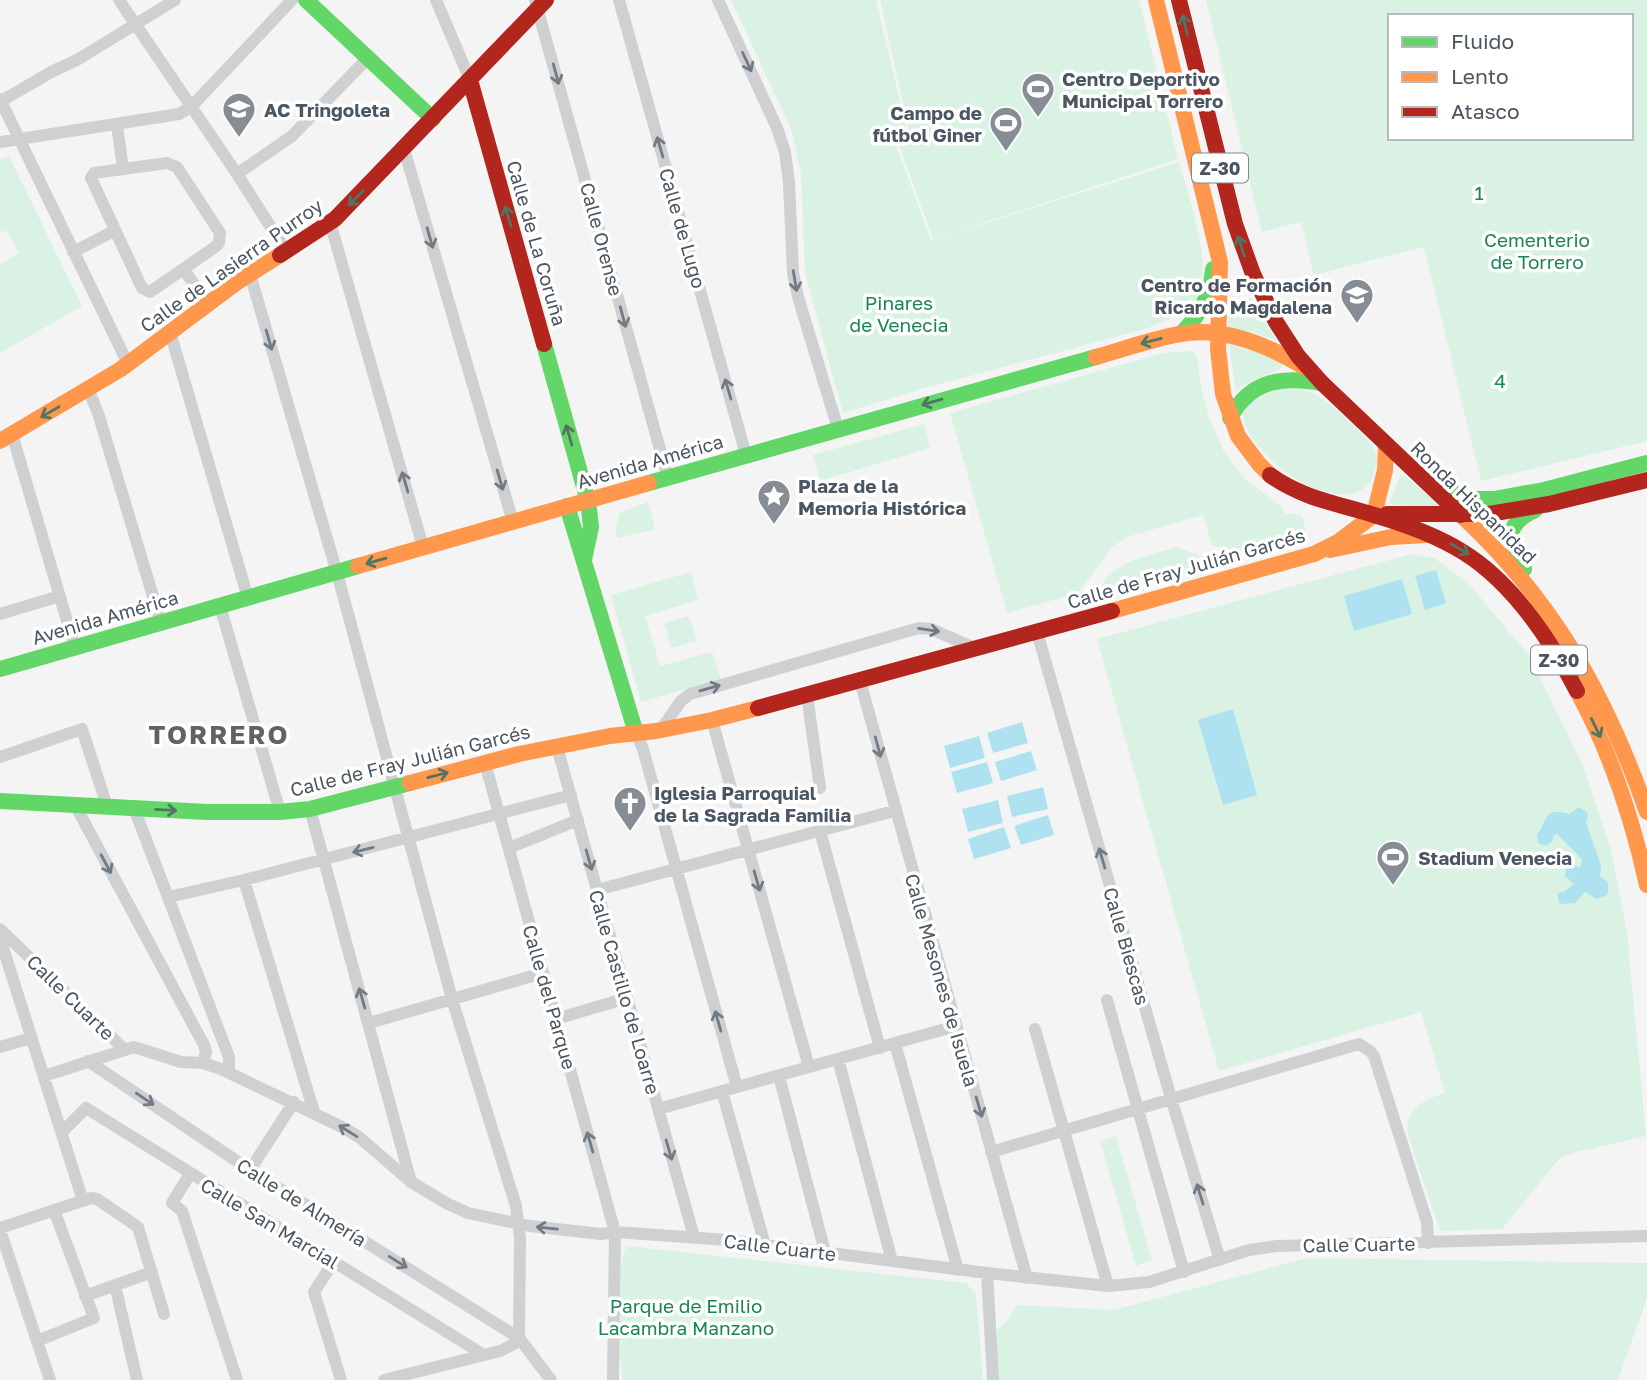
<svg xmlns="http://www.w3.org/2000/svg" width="1647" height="1380" viewBox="0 0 1647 1380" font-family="'Golos Text',sans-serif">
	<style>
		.green { fill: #d9f2e3; fill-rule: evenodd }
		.water { fill: #aee2f0 }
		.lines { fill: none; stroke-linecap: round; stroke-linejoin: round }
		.street { stroke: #ced0d2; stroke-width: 12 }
		.fast { stroke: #63d668; stroke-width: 16 }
		.slow { stroke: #ff974d; stroke-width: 16 }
		.jam { stroke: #b3261e; stroke-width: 16 }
		.oneway { stroke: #507663 }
		.oneway2 { stroke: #727b83 }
		.labels { text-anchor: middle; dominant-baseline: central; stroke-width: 7; stroke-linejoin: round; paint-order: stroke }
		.shield { fill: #fff; stroke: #808990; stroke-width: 2 }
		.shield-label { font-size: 18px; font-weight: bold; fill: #4a5661 }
		.poi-label { font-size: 19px; font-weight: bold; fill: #4a5661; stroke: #fff; text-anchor: start }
		.park-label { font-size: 19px; fill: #17864f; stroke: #fff }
		.street-label { font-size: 19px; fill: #4a5661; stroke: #fff }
		.district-label { font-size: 26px; font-weight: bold; letter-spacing: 2px; fill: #5f6368; stroke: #fff }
	</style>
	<rect width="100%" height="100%" fill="#f4f4f4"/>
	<path class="green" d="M731,0H876L906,127L891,132L931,240L1179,162C1188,195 1216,269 1195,301C1185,315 1163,321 1148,328L921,389L843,413L805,273L801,173L792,131Z
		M880,0H1139L1178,159L933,239L895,134L909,128Z
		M1206,0H1647V441L1481,481L1424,247L1314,275L1301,222L1262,232ZM1390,16H1631V138H1390Z
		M9,156L82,306L0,353V264L19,253L6,230L0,233V159Z
		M1252,298L1275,338V340L1248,331L1228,327V301Z
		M1229,344L1266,355L1283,365L1279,370L1241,386L1236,391Z
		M1192,351L1197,357L1201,387L1209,417L1223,450L1245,479L1282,507L1285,514L1292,513L1302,516L1308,541L1247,556L1212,545L1203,515L1127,537L1112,547L1078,593L1007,613L950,413L1163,353Z
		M1280,389C1293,390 1305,389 1317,395C1329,402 1369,438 1375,450C1379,460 1376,467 1373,476C1370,485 1363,491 1354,493C1318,502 1269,465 1251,436C1247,429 1241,420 1245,411C1251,398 1268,394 1280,389Z
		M924,424L930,448L820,481L813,455Z
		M1401,473L1438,504V509L1389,504Z
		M648,502L655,529L618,538L615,529L620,512Z
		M1177,547L1212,561L1213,565L1102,596L1097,595C1108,562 1147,556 1177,547Z
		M1412,554L1434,558L1468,583L1528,654L1582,763L1611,849L1627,933L1646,1136L1577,1152L1560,1158L1502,1229L1440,1231L1408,1135C1405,1109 1423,1100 1445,1093L1421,1012L1219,1071L1097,639Z
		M691,572L698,600L645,616L660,666L712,652L721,679L641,702L611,595Z
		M689,616L697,641L671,648L664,623Z
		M1116,1136L1152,1260L1136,1266L1100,1141Z
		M626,1246L966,1283L976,1294L983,1380H622L621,1358H619L621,1265Z
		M1307,1258L1647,1263V1298L1618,1380H998L994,1332L1005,1323L1018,1305L1114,1310Z"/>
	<path class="water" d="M1436,570L1446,603L1425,610L1415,576Z
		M1402,579L1412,614L1354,631L1344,596Z
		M1233,709L1257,795L1223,805L1198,720Z
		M1022,722L1028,743L993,753L987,733Z
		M979,736L985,758L950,768L944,746Z
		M1031,751L1037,770L1001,781L995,762Z
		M987,762L993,783L957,793L951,772Z
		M1043,787L1048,809L1012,817L1007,796Z
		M998,800L1003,823L968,832L962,809Z
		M1579,807L1588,813L1586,823L1601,865L1600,876L1607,882C1611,892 1607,897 1597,899L1585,892L1575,903L1560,904L1558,899V893L1564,892L1574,884L1565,876L1566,869L1575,865L1580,868L1582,859L1557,834L1553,836V841L1546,846L1538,843L1537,835C1549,820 1542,807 1569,814Z
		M1048,815L1054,835L1021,845L1014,826Z
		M1004,827L1011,848L974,859L968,839Z"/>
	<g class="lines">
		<path class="street" d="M119,0L237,174L286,251
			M436,0L470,80
			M535,0L668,478
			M619,0L746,455
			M718,0L777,128L785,152L789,182L793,273L798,297L838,429
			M0,99L128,364
			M1,101L53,71L77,60L175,0
			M117,125L123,169
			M0,142L179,114L191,107L292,0
			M404,149L513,522
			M167,163L177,167L220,233L219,243L215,247L150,292L142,288L91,178L94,173Z
			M237,174L292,136L368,58
			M330,222L423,547
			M73,252L114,231
			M184,270L208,304
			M250,274L337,573L452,999L516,1206L520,1238L519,1338
			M170,332L248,598
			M88,389L98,413L161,623
			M12,434L75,648
			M220,606L280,812
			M0,614L60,596
			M1037,632L1171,1098L1220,1260
			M860,681L1027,1278
			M807,695L820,788
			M712,720L809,1067
			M660,731L681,701L690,694L919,628L931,629L977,649
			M636,733L643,749L737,1087
			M557,747L694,1237
			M0,757L82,729L107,806
			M485,763L615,1232L613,1380
			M74,803L204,1045L206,1052L203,1063
			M134,808L229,1057V1072
			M310,809L411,1182
			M820,831L880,1048
			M509,848L578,820
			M244,880L314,1112
			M597,890L894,811
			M168,897L244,880L571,795
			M0,929L124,1049
			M0,938L83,1201
			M1107,1000L1184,1272
			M556,1019L627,998
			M369,1023L543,973
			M1035,1029L1108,1286
			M895,1043L958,1270
			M0,1047L31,1038
			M838,1059L892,1261
			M88,1061L250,1170L519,1338L551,1380
			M44,1076L134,1047L181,1062L203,1063L221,1069L342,1127L359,1137L411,1182L448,1204L468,1213L530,1226L601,1234L615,1232L728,1240L987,1273L1108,1286L1149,1282L1249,1250L1277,1246L1647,1236
			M779,1076L825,1252
			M722,1091L765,1245
			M658,1109L956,1026
			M62,1132L86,1108L484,1355
			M991,1152L1359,1044L1370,1051L1374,1056L1427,1222L1428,1243
			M250,1170L294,1102
			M190,1174L172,1203L182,1211L237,1380
			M0,1228L91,1198L97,1199L138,1227L164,1314
			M0,1230L50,1380
			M334,1261L314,1292L341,1380
			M987,1273L993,1380
			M115,1285L137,1380
			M85,1296L152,1272
			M37,1341L94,1318L54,1210
			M384,1380L500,1351L514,1344L519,1338"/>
		<path class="fast" d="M306,0L433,119
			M1182,333C1200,314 1211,295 1213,269
			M544,344L588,501L591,527L584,560
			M1230,418C1250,380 1282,376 1322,383
			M649,483L1096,357
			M1435,488L1473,499H1494L1544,490L1647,463
			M567,506L636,733
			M1524,569C1507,542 1503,525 1535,510
			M0,669L358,566
			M0,801L207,812H280L310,809L410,783"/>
		<path class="slow" d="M1156,0L1220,262L1218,349L1223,394L1238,436L1259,464L1270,475
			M1096,357C1124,349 1152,339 1180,334C1222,326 1269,346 1304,367
			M0,441L121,369L236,283L280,255
			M1374,515L1385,470L1386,445
			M1461,515C1553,600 1606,695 1647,812
			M1330,550L1391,537L1426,535
			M358,566L649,483
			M1112,611L1314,554L1338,542L1374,515
			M1577,691C1611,753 1632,817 1647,885
			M410,783L519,754L610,736L656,731L712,720L758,708"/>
		<path class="jam" d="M1179,0L1235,224L1253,274L1276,322L1298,356L1322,383L1461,515
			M470,80L544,344
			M280,255L335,219L546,0
			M1270,475C1301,498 1339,504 1374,515C1405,524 1436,535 1463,552C1513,583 1550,639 1577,691
			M1387,514H1489L1549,504L1647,480
			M758,708L1112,611"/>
	</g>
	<defs><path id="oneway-shaft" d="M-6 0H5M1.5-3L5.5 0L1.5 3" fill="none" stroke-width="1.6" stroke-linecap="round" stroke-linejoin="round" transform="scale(1.75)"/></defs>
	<g class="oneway">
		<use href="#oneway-shaft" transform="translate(1185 25) rotate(-103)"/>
		<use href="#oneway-shaft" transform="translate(356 198) rotate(135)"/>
		<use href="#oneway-shaft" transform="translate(508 216) rotate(-106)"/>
		<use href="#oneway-shaft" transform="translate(1241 246) rotate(-108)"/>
		<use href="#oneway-shaft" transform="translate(1151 341) rotate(165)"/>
		<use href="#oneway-shaft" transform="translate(932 402) rotate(164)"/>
		<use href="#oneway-shaft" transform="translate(50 412) rotate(150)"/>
		<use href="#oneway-shaft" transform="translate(569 435) rotate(-106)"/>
		<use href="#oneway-shaft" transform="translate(1460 549) rotate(30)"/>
		<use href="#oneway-shaft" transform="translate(376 561) rotate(164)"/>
		<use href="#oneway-shaft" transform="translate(1596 728) rotate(64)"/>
		<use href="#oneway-shaft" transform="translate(438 775) rotate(-15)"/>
		<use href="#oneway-shaft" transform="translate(166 810) rotate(3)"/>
	</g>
	<g class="oneway2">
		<use href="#oneway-shaft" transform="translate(747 62) rotate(65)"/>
		<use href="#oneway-shaft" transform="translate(556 74) rotate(75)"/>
		<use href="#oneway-shaft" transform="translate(660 147) rotate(-106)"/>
		<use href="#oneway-shaft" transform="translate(430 238) rotate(74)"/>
		<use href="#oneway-shaft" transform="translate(795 281) rotate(80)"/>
		<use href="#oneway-shaft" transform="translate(623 317) rotate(75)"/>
		<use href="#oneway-shaft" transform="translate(269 340) rotate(74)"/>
		<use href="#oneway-shaft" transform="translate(728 389) rotate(-106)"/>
		<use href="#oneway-shaft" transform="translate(500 480) rotate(74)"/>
		<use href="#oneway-shaft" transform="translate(405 482) rotate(-106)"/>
		<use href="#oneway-shaft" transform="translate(929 630) rotate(9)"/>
		<use href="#oneway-shaft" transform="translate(710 688) rotate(-16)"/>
		<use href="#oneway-shaft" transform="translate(878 747) rotate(75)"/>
		<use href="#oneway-shaft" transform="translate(363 850) rotate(166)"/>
		<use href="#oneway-shaft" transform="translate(1102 858) rotate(-106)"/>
		<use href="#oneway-shaft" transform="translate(589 860) rotate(74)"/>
		<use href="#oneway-shaft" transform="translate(106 864) rotate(62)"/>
		<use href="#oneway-shaft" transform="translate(757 881) rotate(74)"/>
		<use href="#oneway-shaft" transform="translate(362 998) rotate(-106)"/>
		<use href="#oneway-shaft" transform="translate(718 1021) rotate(-106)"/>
		<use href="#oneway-shaft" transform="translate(145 1099) rotate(34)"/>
		<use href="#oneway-shaft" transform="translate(979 1107) rotate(74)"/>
		<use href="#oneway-shaft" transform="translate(348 1131) rotate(-148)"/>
		<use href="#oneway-shaft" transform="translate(590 1142) rotate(-106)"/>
		<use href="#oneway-shaft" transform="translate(669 1150) rotate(74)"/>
		<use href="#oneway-shaft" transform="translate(1200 1194) rotate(-107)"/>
		<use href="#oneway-shaft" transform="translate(547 1228) rotate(-174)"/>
		<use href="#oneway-shaft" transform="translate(398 1262) rotate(32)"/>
	</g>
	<defs>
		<symbol id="stadium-pin" viewBox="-11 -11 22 30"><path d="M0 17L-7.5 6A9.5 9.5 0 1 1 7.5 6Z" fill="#868d94" stroke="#fff"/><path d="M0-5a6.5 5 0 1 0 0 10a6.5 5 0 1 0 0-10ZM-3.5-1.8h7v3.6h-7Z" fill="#fff"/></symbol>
		<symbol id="school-pin" viewBox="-11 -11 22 30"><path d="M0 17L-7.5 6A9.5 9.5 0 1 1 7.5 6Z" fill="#868d94" stroke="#fff"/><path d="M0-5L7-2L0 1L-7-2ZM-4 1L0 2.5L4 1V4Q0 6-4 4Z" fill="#fff"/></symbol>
		<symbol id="university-pin" viewBox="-11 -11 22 30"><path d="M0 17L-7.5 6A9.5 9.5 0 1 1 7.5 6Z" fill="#868d94" stroke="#fff"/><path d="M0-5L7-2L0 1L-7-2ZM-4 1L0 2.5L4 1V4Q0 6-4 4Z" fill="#fff"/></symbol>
		<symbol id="sight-pin" viewBox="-11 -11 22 30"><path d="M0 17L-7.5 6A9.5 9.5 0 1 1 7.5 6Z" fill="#868d94" stroke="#fff"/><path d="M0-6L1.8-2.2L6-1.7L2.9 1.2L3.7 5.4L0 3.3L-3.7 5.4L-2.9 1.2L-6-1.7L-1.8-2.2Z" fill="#fff"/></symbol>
		<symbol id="church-pin" viewBox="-11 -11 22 30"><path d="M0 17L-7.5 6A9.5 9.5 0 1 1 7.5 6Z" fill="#868d94" stroke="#fff"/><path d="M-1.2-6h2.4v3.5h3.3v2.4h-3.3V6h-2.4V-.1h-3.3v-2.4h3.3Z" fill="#fff"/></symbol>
	</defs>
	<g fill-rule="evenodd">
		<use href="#stadium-pin" x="1019" y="70" width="38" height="52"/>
		<use href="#school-pin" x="220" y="90" width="38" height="52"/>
		<use href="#stadium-pin" x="987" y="104" width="38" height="52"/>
		<use href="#university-pin" x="1338" y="276" width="38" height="52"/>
		<use href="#sight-pin" x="755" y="477" width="38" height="52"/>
		<use href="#church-pin" x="611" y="784" width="38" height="52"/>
		<use href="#stadium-pin" x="1374" y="838" width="38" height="52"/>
	</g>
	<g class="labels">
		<g class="shield">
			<rect x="1192" y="153.5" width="56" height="29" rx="5"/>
			<rect x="1531" y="645.5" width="56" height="29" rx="5"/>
		</g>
		<g class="shield-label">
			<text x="1220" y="168">Z-30</text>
			<text x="1559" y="660">Z-30</text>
		</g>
		<g class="poi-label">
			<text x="1062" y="78">Centro Deportivo<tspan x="1062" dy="22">Municipal Torrero</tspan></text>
			<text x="264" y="109">AC Tringoleta</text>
			<text x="982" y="112" text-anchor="end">Campo de<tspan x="982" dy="22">fútbol Giner</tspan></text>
			<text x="1332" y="284" text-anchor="end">Centro de Formación<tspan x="1332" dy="22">Ricardo Magdalena</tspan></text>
			<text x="798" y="485">Plaza de la<tspan x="798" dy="22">Memoria Histórica</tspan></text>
			<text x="654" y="792">Iglesia Parroquial<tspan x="654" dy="22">de la Sagrada Familia</tspan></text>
			<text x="1418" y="857">Stadium Venecia</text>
		</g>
		<g class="park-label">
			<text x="1479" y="192">1</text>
			<text x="1537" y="239">Cementerio<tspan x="1537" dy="22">de Torrero</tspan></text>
			<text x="899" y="302">Pinares<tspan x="899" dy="22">de Venecia</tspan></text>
			<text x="1500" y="380">4</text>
			<text x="686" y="1305">Parque de Emilio<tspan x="686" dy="22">Lacambra Manzano</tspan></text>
		</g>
		<g class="street-label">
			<text transform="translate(683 228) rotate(74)">Calle de Lugo</text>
			<text transform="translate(602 239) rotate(75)">Calle Orense</text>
			<text transform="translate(537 243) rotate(74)">Calle de La Coruña</text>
			<text transform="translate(231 265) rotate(-35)">Calle de Lasierra Purroy</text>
			<text transform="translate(650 461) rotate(-16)">Avenida América</text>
			<text transform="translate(1474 502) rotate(44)">Ronda Hispanidad</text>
			<text transform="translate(1186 568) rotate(-16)">Calle de Fray Julián Garcés</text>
			<text transform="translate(105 617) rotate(-16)">Avenida América</text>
			<text transform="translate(410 760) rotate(-14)">Calle de Fray Julián Garcés</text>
			<text transform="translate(1127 946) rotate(74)">Calle Biescas</text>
			<text transform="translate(942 980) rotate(74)">Calle Mesones de Isuela</text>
			<text transform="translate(625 992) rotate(74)">Calle Castillo de Loarre</text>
			<text transform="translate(71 997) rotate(44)">Calle Cuarte</text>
			<text transform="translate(550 997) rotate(74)">Calle del Parque</text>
			<text transform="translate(302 1202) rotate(32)">Calle de Almería</text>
			<text transform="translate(270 1223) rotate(31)">Calle San Marcial</text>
			<text transform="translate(1359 1244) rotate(-1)">Calle Cuarte</text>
			<text transform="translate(780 1247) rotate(7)">Calle Cuarte</text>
		</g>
		<g class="district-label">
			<text x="219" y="734">TORRERO</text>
		</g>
	</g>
	<rect x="1388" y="14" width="245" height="126" fill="#ffffff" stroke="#b7bbc0" stroke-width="2"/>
	<rect x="1402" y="37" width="35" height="10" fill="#63d668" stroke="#b7bbc0" stroke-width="2"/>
	<text x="1451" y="49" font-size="21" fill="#4a5661">Fluido</text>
	<rect x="1402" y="72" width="35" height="10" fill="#ff974d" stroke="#b7bbc0" stroke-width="2"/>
	<text x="1451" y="84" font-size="21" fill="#4a5661">Lento</text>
	<rect x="1402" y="107" width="35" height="10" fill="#b3261e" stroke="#b7bbc0" stroke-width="2"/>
	<text x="1451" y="119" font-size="21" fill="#4a5661">Atasco</text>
</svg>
